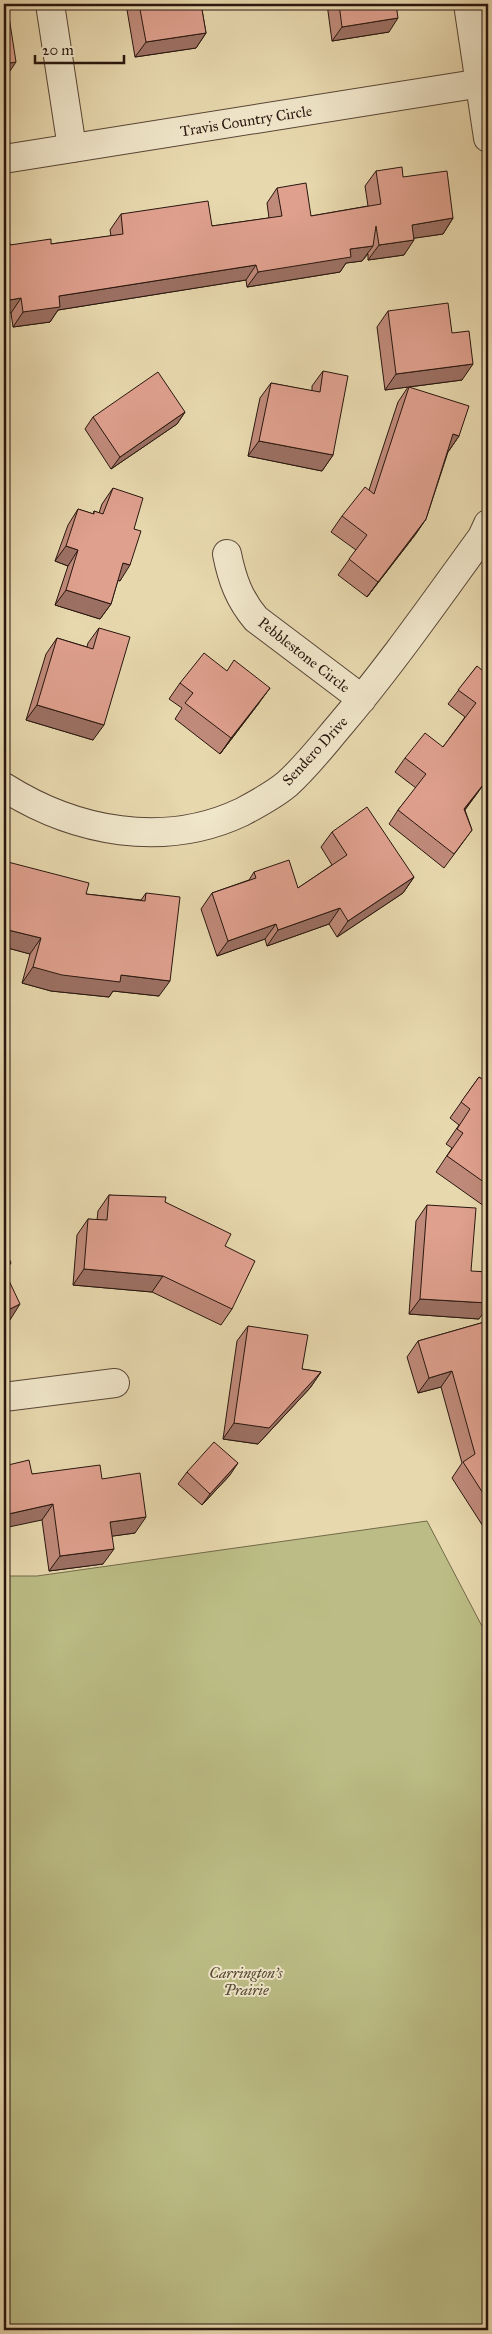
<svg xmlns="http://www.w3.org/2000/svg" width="492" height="2334" viewBox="0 0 492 2334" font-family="'IM FELL Great Primer',serif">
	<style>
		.green { fill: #bcbd86; stroke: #726a4a }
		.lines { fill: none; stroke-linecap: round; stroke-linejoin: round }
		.minor-casing { stroke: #584636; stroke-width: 30 }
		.tertiary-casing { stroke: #584636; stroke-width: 30 }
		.minor { stroke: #f0e6ca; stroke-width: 28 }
		.tertiary { stroke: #f0e6ca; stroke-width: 28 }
		.wall { fill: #c08a7a; stroke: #28160e }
		.shaded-wall { fill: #9c7063; stroke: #28160e }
		.building { fill: #dfa08e; stroke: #28160e }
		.labels { text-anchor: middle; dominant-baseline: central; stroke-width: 4; stroke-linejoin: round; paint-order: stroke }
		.street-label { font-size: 15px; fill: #28160e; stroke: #f0e6ca }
		.park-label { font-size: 15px; font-style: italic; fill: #544832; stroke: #f0e6ca }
	</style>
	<rect width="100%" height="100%" fill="#e8d8ae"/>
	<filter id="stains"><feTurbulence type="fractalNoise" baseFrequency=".004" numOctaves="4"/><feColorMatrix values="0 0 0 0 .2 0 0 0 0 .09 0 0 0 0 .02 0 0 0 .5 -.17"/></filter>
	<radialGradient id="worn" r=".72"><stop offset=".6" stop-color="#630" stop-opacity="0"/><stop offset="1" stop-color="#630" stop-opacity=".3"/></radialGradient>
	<path class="green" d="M427,1521L484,1630L488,1632V2330H4V1576H37Z"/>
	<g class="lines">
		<defs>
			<path id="minor" d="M50,4L72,148
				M468,4L488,138
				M227,554C232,579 239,599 256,619L362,699
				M4,787C75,832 164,849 242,812C257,804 274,795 287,784C307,766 323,745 340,725C391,665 436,600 482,537L488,524
				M4,1397L115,1383"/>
			<path id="tertiary" d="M4,159L488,82"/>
		</defs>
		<use href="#minor" class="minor-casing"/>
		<use href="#tertiary" class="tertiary-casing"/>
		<use href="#minor" class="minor"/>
		<use href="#tertiary" class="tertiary"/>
	</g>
	<path class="wall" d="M126,4H201L206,33L196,48L135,57Z
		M327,4H396L389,32L332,41Z
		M376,171L403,177L453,218L443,234L414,238L404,255L368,260V254L362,261L346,263L340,272L247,287L246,280L58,310L50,322L13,327L11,313L10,245L51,244L111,236L110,230L121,214L212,226L269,218L267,203L277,188L311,216L368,206L365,186Z
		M388,311L452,333L462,380L409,387L459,436L448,452L426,519L415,535L367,597L338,575L356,550L331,532L342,516L369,490L398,402L408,387L385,390L377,327Z
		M323,371L333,455L322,471L248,456L260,398L271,383L312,391V386Z
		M185,412L177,424L111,469L85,429L93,417Z
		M113,488L134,529L120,581L118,580L111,604L100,619L55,605L68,566L55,561L68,525L78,509L93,514L94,511L99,513L102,504Z
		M99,628L93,740L26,720L46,654L57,638L87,647L88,643Z
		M477,666L485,780L486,781L465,810L472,830L444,868L389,824L398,810L416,788L395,772L405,758L443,747L465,717L448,704Z
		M180,683L259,703L220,754L175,719L182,708L169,699Z
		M332,832L414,877L403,893L337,937L329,924L267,946L265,939L217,956L201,909L212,893L249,880L254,872L298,888L332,865L321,847Z
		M4,861L86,894L141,900L146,893L159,996L113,991L109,997L51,991L22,983L30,954L4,947Z
		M479,1077L488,1083V1200L484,1206L436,1172L452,1148L446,1144L459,1125L450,1118Z
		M109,1195L165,1202L225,1246L232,1309L221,1325L152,1292L73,1285L77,1235L88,1219L97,1220L98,1211Z
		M427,1205L471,1271L479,1319L409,1314L416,1221Z
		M488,1321V1534L452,1478L462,1463L441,1387L418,1393L407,1357L418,1341Z
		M248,1326L302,1369L321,1372L310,1388L258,1444L223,1439L237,1341Z
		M187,1472L230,1475L202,1505L178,1484Z
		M32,1474L102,1479L135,1533L112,1536L103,1564L49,1571L42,1520Z"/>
	<path class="shaded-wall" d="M398,18L389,32L332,41L342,27Z
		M206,33L196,48L135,57L146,42Z
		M16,62L6,77H4V64Z
		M453,218L443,234L402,240L412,225Z
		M414,240L404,255L368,260L379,245Z
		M373,246L362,261L346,263L340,272L247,287L258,272L350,249Z
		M256,265L246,280L58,310L50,322L13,327L23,312L59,296Z
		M21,298L11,313L4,314V301Z
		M473,364L462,380L385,390L396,374Z
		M185,412L177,424L111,469L120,457Z
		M453,434L459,436L448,452L442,450Z
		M259,441L333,455L322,471L248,456Z
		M426,519L415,535L367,597L378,582Z
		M66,546L78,550L68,566L55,561Z
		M123,563L130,565L120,581L112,579Z
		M66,590L111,604L100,619L55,605Z
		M270,688L259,703L220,754L231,738Z
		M37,705L104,725L93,740L26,720Z
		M486,781L476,795L454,823L464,809Z
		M414,877L403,893L337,937L348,921Z
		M340,908L329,924L267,946L278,930Z
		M276,924L265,939L217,956L228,941Z
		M4,929L41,938L30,954L4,947Z
		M33,967L121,975L170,981L159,996L113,991L109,997L51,991L22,983Z
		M11,1263L4,1274V1267Z
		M84,1269L163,1276L152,1292L73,1285Z
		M420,1299L488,1303V1306L479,1319L409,1314Z
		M20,1304L10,1320L4,1322V1312Z
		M452,1371L441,1387L418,1393L429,1378Z
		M321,1372L310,1388L258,1444L223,1439L234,1423Z
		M238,1463L230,1475L202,1505L210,1494Z
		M53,1504L42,1520L4,1528V1515Z
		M146,1517L135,1533L99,1538L110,1522Z
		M114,1549L103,1564L49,1571L60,1556Z"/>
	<path class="building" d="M4,4H7L16,62L4,64Z
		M139,4H201L206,33L146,42Z
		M339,4H396L398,18L342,27Z
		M402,167L403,177L447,171L453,218L412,225L414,240L379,245L376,226L373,246L350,249L351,257L258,272L256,265L59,296L60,307L23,312L21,298L4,301V230H8L10,245L51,239V244L123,234L121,214L208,201L212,226L282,216L277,188L306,183L311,216L381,204L376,171Z
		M448,303L452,333L469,331L473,364L396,374L388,311Z
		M323,371L348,376L333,455L259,441L271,383L320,392Z
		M158,372L185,412L120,457L93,417Z
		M409,387L469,406L459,436L453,434L426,519L378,582L349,559L367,535L342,516L365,487L374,494Z
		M113,488L143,498L134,529L141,531L130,565L123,563L111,604L66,590L78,550L66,546L78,509L94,514V511L103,514Z
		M99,628L130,637L104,725L37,705L57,638L93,649Z
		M204,653L227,671L234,660L270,688L231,738L185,703L193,693L180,683Z
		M477,666L488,675V775L485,780L486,781L464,809L472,830L454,854L398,810L426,774L405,758L425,733L443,747L476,703L458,690Z
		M367,807L414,877L348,921L340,908L278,930L276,924L228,941L212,893L256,878L254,872L289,860L298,888L347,855L332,832Z
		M4,861L89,883L86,894L145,901L146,893L180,897L170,981L121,975L120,982L62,975L33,967L41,938L4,929V921L6,911H4Z
		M479,1077L488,1083V1185L447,1156L463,1133L457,1129L470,1109L461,1102Z
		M109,1195L166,1197L165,1202L231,1234L225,1246L255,1261L232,1309L163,1276L84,1269L88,1219L107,1220Z
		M427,1205L476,1208L471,1271L488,1272V1303L420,1299Z
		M4,1247L11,1263L4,1267Z
		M4,1270L20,1304L4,1312Z
		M488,1321V1501L463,1462L475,1454L452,1371L429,1378L418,1341Z
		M248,1326L308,1335L302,1369L321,1372L269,1428L234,1423Z
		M214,1442L238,1463L210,1494L187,1472Z
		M29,1460L32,1474L100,1465L102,1479L140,1473L146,1517L110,1522L114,1549L60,1556L53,1504L4,1515V1466Z"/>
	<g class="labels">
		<g class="street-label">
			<text transform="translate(246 121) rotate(-9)">Travis Country Circle</text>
			<text transform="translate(304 655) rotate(38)">Pebblestone Circle</text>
			<text transform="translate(315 751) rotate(-47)">Sendero Drive</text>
		</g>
		<g class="park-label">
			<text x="246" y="1973">Carrington's<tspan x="246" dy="17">Prairie</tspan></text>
		</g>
	</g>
	<rect width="492" height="2334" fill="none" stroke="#e8d8ae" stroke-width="20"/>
	<rect x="5" y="5" width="482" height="2324" fill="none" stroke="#28160e" stroke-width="2.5"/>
	<rect x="10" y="10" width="472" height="2314" fill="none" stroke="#28160e"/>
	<path d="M35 55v8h89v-8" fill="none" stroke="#28160e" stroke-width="2.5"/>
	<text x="42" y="55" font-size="15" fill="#28160e" stroke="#f0e6ca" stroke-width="4" paint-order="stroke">20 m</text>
	<rect width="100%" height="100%" filter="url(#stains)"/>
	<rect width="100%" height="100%" fill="url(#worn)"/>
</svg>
